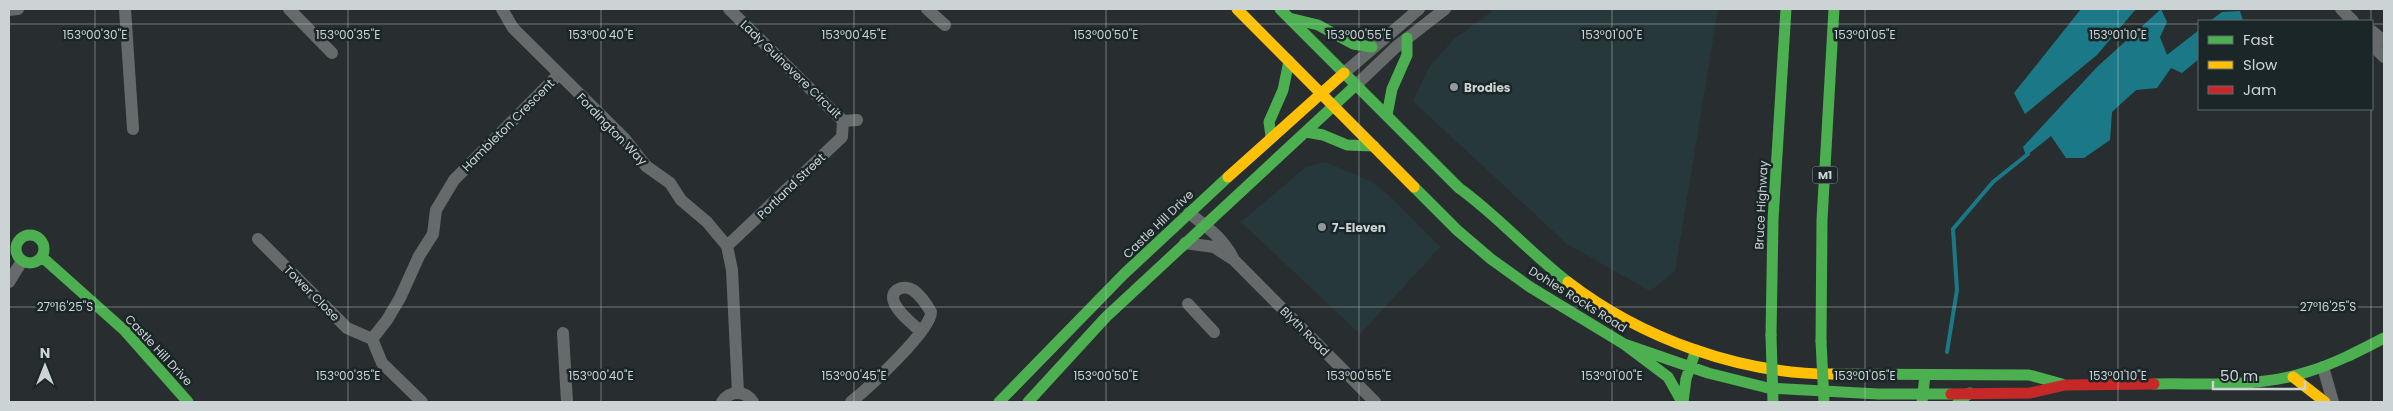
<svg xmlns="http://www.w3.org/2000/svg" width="2393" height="411" viewBox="0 0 2393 411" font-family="Poppins,sans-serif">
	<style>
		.built { fill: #27383c }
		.water { fill: #1b7987 }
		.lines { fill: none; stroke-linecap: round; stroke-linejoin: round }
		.stream { stroke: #1b7987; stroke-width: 4 }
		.street { stroke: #676a6a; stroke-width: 12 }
		.fast { stroke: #4caf50; stroke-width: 11 }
		.slow { stroke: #ffc107; stroke-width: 11 }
		.jam { stroke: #c62828; stroke-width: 11 }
		.fast-bridge { stroke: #4caf50; stroke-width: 11 }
		.ticks { fill: none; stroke: #ccd3d4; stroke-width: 1; stroke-opacity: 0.45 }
		.poi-dot { fill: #93999a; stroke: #1b2628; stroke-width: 2 }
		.labels { text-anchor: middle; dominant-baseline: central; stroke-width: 5; stroke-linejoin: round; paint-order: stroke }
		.shield { fill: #1b2628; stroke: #979fa0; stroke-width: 1 }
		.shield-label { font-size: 11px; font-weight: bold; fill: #ccd3d4 }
		.street-label { font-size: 12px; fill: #ccd3d4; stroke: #1b2628 }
		.poi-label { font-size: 12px; font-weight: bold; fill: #ccd3d4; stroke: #1b2628; text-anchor: start }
		.ticks-label { font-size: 12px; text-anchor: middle; fill: #ccd3d4; stroke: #1b2628; stroke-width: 5; stroke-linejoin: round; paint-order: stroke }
	</style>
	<rect width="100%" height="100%" fill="#282e2f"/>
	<path class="built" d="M1495,9H1718L1675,271L1650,291L1567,244L1413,101L1430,66L1454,39Z
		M1326,162L1370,181L1389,195L1440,247L1360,334L1241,222L1306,167Z"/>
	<path class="water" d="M2081,9H2136L2097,55L2025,114L2014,93Z
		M2161,9L2167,22L2160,37L2167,55L2199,30V59L2182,73L2171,68L2157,88L2136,90L2112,112L2110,140L2084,158H2066L2051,136L2026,156L2023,147L2097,67Z
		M2240,11L2243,21H2210L2222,12Z"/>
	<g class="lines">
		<path class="stream" d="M1947,352L1957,290L1953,229L1993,182L2028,154"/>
		<path class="street" d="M125,9L133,129
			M289,9L332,53
			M502,9L513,28L624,138L646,166L670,183L681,200L707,222L727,246L732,270L738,393
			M729,9L843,121L857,120
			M927,9L945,25
			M2341,9L2353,21
			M9,10L18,9
			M2372,31L2384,41
			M2372,45L2384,57
			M1344,73L1419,9
			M1356,85L1396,47L1445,9
			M1189,213C1206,226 1223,238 1233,258
			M258,239L347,328L372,339
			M1185,243L1214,247L1234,260L1375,402
			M727,246L842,137L843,121
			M9,282L22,261
			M1188,304L1214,332
			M563,333L567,402
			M2323,367L2333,402
			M422,402L382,363L372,339L387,320L400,298L419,256L433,234L436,210L454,180L559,74
			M722,402C730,390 745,390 753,402
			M851,402C867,389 932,330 931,312C927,305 920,295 913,290C904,284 889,290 894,302C898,313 913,324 921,332"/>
		<path class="fast" d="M1280,9L1459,188C1498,216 1530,253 1568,282
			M1289,18L1318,25L1353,44L1372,47
			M1387,115L1392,89L1407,55V38
			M1306,132L1323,135L1347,145L1374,146
			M1271,136L1269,122L1283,90L1289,61
			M1414,187L1457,230L1491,259L1530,287L1624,344L1708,373L1768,388L1878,394H1951
			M16 249a14 14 0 1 1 28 0a14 14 0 1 1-28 0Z
			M42,257L125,331L188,402
			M1771,335L1773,220L1786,9
			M1821,341L1822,220L1834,9
			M1624,344L1668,377L1682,402
			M1832,374L2029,375L2062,384
			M2154,384C2204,383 2258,388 2307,372C2334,364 2359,351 2384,338
			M999,402L1124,274L1228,177
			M1028,402L1106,317L1356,85
			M1683,402L1686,379L1696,350
			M1922,402L1925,375
			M1958,402L1970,393"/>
		<path class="slow" d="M1237,9L1414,187
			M1228,177L1344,73
			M1568,282C1641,338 1739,374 1832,374
			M2293,377L2325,402"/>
		<path class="jam" d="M1951,394L2030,393L2065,385L2154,384"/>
		<path class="fast-bridge" d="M1771,335L1773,402
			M1821,341L1824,402"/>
	</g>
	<path class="ticks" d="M95,9V402M348,9V402M601,9V402M854,9V402M1106,9V402M1359,9V402M1612,9V402M1865,9V402M2118,9V402M2371,9V21M9,24H2199M2372,24H2384M2371,109V402M9,307H2384"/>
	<g class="poi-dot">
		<circle cx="1454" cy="87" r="5"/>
		<circle cx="1322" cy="227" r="5"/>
	</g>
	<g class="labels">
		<rect class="shield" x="1812.5" y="166.5" width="25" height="17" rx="4"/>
		<g class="shield-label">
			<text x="1825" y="175">M1</text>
		</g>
		<g class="street-label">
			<text transform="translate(791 69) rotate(44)">Lady Guinevere Circuit</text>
			<text transform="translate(508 125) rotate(-45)">Hambleton Crescent</text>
			<text transform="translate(612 129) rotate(46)">Fordington Way</text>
			<text transform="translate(791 186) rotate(-44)">Portland Street</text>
			<text transform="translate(1761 205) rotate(-87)">Bruce Highway</text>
			<text transform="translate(1158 224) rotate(-44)">Castle Hill Drive</text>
			<text transform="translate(312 293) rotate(45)">Tower Close</text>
			<text transform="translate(1578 299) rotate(32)">Dohles Rocks Road</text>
			<text transform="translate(1305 331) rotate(45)">Blyth Road</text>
			<text transform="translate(159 350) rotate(47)">Castle Hill Drive</text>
		</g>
		<g class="poi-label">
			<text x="1464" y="87">Brodies</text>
			<text x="1332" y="227">7-Eleven</text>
		</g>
	</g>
	<g class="ticks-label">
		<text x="95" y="39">153°00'30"E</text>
		<text x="348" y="39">153°00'35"E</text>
		<text x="601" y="39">153°00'40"E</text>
		<text x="854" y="39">153°00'45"E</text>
		<text x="1106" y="39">153°00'50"E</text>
		<text x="1359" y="39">153°00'55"E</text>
		<text x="1612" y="39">153°01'00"E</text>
		<text x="1865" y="39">153°01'05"E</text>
		<text x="2118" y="39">153°01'10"E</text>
		<text x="65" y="311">27°16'25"S</text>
		<text x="2328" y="311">27°16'25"S</text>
		<text x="348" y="380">153°00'35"E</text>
		<text x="601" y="380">153°00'40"E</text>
		<text x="854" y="380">153°00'45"E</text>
		<text x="1106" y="380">153°00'50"E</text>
		<text x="1359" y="380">153°00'55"E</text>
		<text x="1612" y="380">153°01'00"E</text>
		<text x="1865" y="380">153°01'05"E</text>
		<text x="2118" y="380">153°01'10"E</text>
	</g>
	<rect width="2393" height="411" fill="none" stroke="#ccd3d4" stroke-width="20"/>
	<rect x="2198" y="20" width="175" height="90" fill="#1b2628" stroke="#626b6d"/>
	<rect x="2208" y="36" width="25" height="8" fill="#4caf50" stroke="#626b6d"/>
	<text x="2243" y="45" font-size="15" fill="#ccd3d4">Fast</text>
	<rect x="2208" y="61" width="25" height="8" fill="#ffc107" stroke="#626b6d"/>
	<text x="2243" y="70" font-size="15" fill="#ccd3d4">Slow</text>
	<rect x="2208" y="86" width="25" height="8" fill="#c62828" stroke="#626b6d"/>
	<text x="2243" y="95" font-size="15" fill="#ccd3d4">Jam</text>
	<g transform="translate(45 366)" stroke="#1b2628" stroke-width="4" paint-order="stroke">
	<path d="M0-4L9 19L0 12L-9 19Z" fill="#ccd3d4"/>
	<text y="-8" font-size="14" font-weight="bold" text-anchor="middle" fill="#ccd3d4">N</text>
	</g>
	<path d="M2213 381v8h92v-8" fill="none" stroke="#ccd3d4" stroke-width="2.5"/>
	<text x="2220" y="381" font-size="15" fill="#ccd3d4" stroke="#1b2628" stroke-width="4" paint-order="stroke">50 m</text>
</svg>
